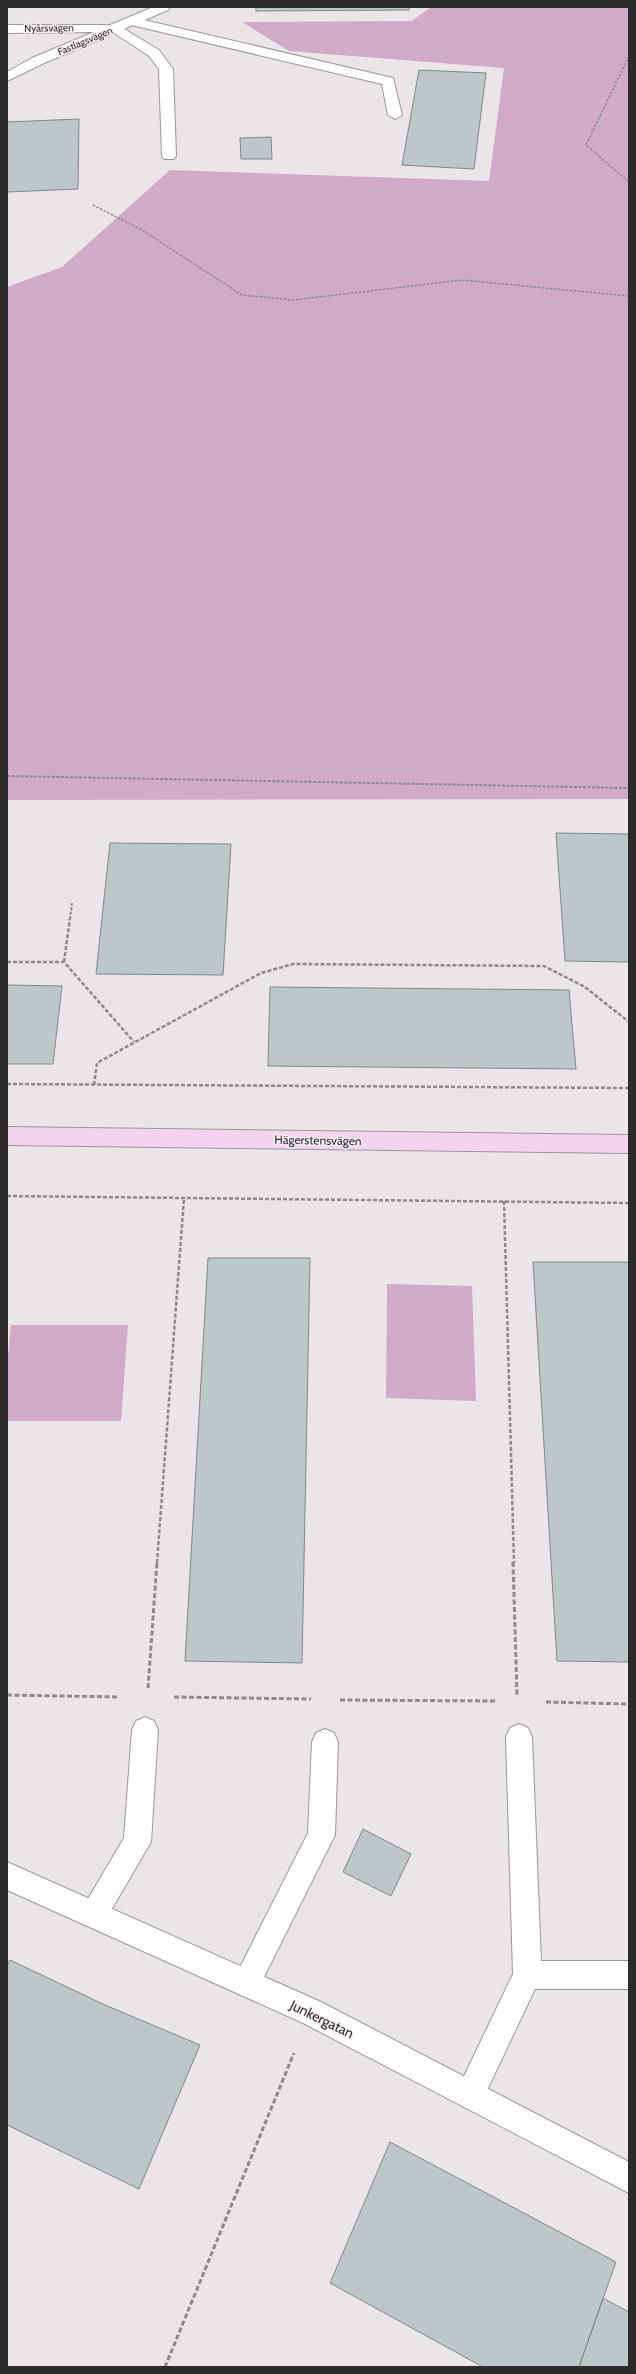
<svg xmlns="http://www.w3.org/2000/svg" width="636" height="2374" viewBox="0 0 636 2374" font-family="Cabin,sans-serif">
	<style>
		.green { fill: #d0aac7 }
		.building { fill: #bec7c7; stroke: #7f8888 }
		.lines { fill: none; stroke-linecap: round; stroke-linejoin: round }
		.lane-casing { stroke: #9c969b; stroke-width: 2 }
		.street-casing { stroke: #9c969b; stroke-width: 2 }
		.secondary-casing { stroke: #9c969b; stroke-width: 2 }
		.path-far3 { stroke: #8e898d; stroke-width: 1.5; stroke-dasharray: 2.5 1.5; stroke-linecap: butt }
		.path-far2 { stroke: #8e898d; stroke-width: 2; stroke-dasharray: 3 1.5; stroke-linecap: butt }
		.path-far1 { stroke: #8e898d; stroke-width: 2.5; stroke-dasharray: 4 2; stroke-linecap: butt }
		.path { stroke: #8e898d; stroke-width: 3; stroke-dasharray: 5 2.5; stroke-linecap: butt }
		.lane { fill: #fff; fill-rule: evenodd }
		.street { fill: #fff; fill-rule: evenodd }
		.secondary { fill: #f4d3ee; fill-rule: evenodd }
		.labels { text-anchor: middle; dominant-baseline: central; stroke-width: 3; stroke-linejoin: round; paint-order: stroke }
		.far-street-label { font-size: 10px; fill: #2e2b2d; stroke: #f9f1f7 }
		.street-label { font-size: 12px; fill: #2e2b2d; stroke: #f9f1f7 }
		.near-street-label { font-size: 14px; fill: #2e2b2d; stroke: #f9f1f7 }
	</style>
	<rect width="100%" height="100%" fill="#ebe4e9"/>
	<path class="green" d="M431,7H629V799L7,800V287L62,267L170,170L489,181L504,68L289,51L242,22L412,21Z
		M387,1284L472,1286L476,1401L386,1398Z
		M11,1325H128L121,1421H7V1367Z"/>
	<path class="building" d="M256,7H409V10L256,11Z
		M419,70L486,73L474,169L402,165Z
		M79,119L78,189L7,192V122Z
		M271,137L272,159H241L240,138Z
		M556,833L629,834V962L565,961Z
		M110,843L231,844L223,975L96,974Z
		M7,985L62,986L53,1064H7Z
		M270,987L569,990L576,1069L268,1066Z
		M208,1258H310L302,1663L185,1661Z
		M533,1262H629V1662L557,1661Z
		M363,1829L411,1854L391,1896L343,1872Z
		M10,1960L105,2005L200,2045L139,2189L7,2125V1965Z
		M390,2142L616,2262L579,2367H483L330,2283Z
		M603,2298L629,2312V2367H579Z"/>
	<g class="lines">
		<defs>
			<path id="lane" d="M131,17L393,78L402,115L395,119L388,115L382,84L127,24L125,21L127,18Z
				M116,24L159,50L173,69L176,156L174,159H164L162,156L159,69L149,56L111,31L110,28L111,25Z
				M145,1717L154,1721L158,1730L151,1842L103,1924L93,1928L83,1924L79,1914L124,1838L132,1730L136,1721Z
				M519,1724L528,1728L532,1737L541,1961H629V1989H535L480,2105L470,2110L460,2105L455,2095L513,1974L506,1737L510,1728Z
				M325,1729L334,1733L338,1742L335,1835L256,1993L246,1997L236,1993L232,1983L308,1833L312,1742L316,1733Z"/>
			<path id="street" d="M153,7H170L168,10L42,64L7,81V72L32,58L94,32L7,33V25H110Z
				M7,1862L321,2002L629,2162V2193L301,2022L7,1890Z"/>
			<path id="secondary" d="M7,1127L629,1135V1153L7,1145Z"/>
		</defs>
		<use href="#lane" class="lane-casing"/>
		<use href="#street" class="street-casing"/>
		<use href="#secondary" class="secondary-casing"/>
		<path class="path-far3" d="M629,56L586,145L629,182
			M93,205L142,230L242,295L293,300L462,280L629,296"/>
		<path class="path-far2" d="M7,776L629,788
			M70,919L72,903"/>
		<path class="path-far1" d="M7,962H64L134,1042
			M64,962L70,918
			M7,1084L629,1088
			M94,1085L97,1063L261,973L293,964L544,966L585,987L629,1022
			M7,1196L629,1203
			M504,1201L514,1563
			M157,1563L184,1198"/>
		<path class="path" d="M513,1562L517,1695
			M148,1688L157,1562
			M7,1695L119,1697
			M174,1697L311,1699
			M340,1700L495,1701
			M546,1702L629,1704
			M165,2367L294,2053"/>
		<use href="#lane" class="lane"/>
		<use href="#street" class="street"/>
		<use href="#secondary" class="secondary"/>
	</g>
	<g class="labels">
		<g class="far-street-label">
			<text transform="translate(49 28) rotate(-1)">Nyårsvägen</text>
			<text transform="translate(85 41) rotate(-23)">Fastlagsvägen</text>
		</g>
		<g class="street-label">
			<text transform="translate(318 1140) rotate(1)">Hägerstensvägen</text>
		</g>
		<g class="near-street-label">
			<text transform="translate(322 2019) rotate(26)">Junkergatan</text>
		</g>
	</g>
	<rect width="636" height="2374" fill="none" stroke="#2e2b2d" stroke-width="16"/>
</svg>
